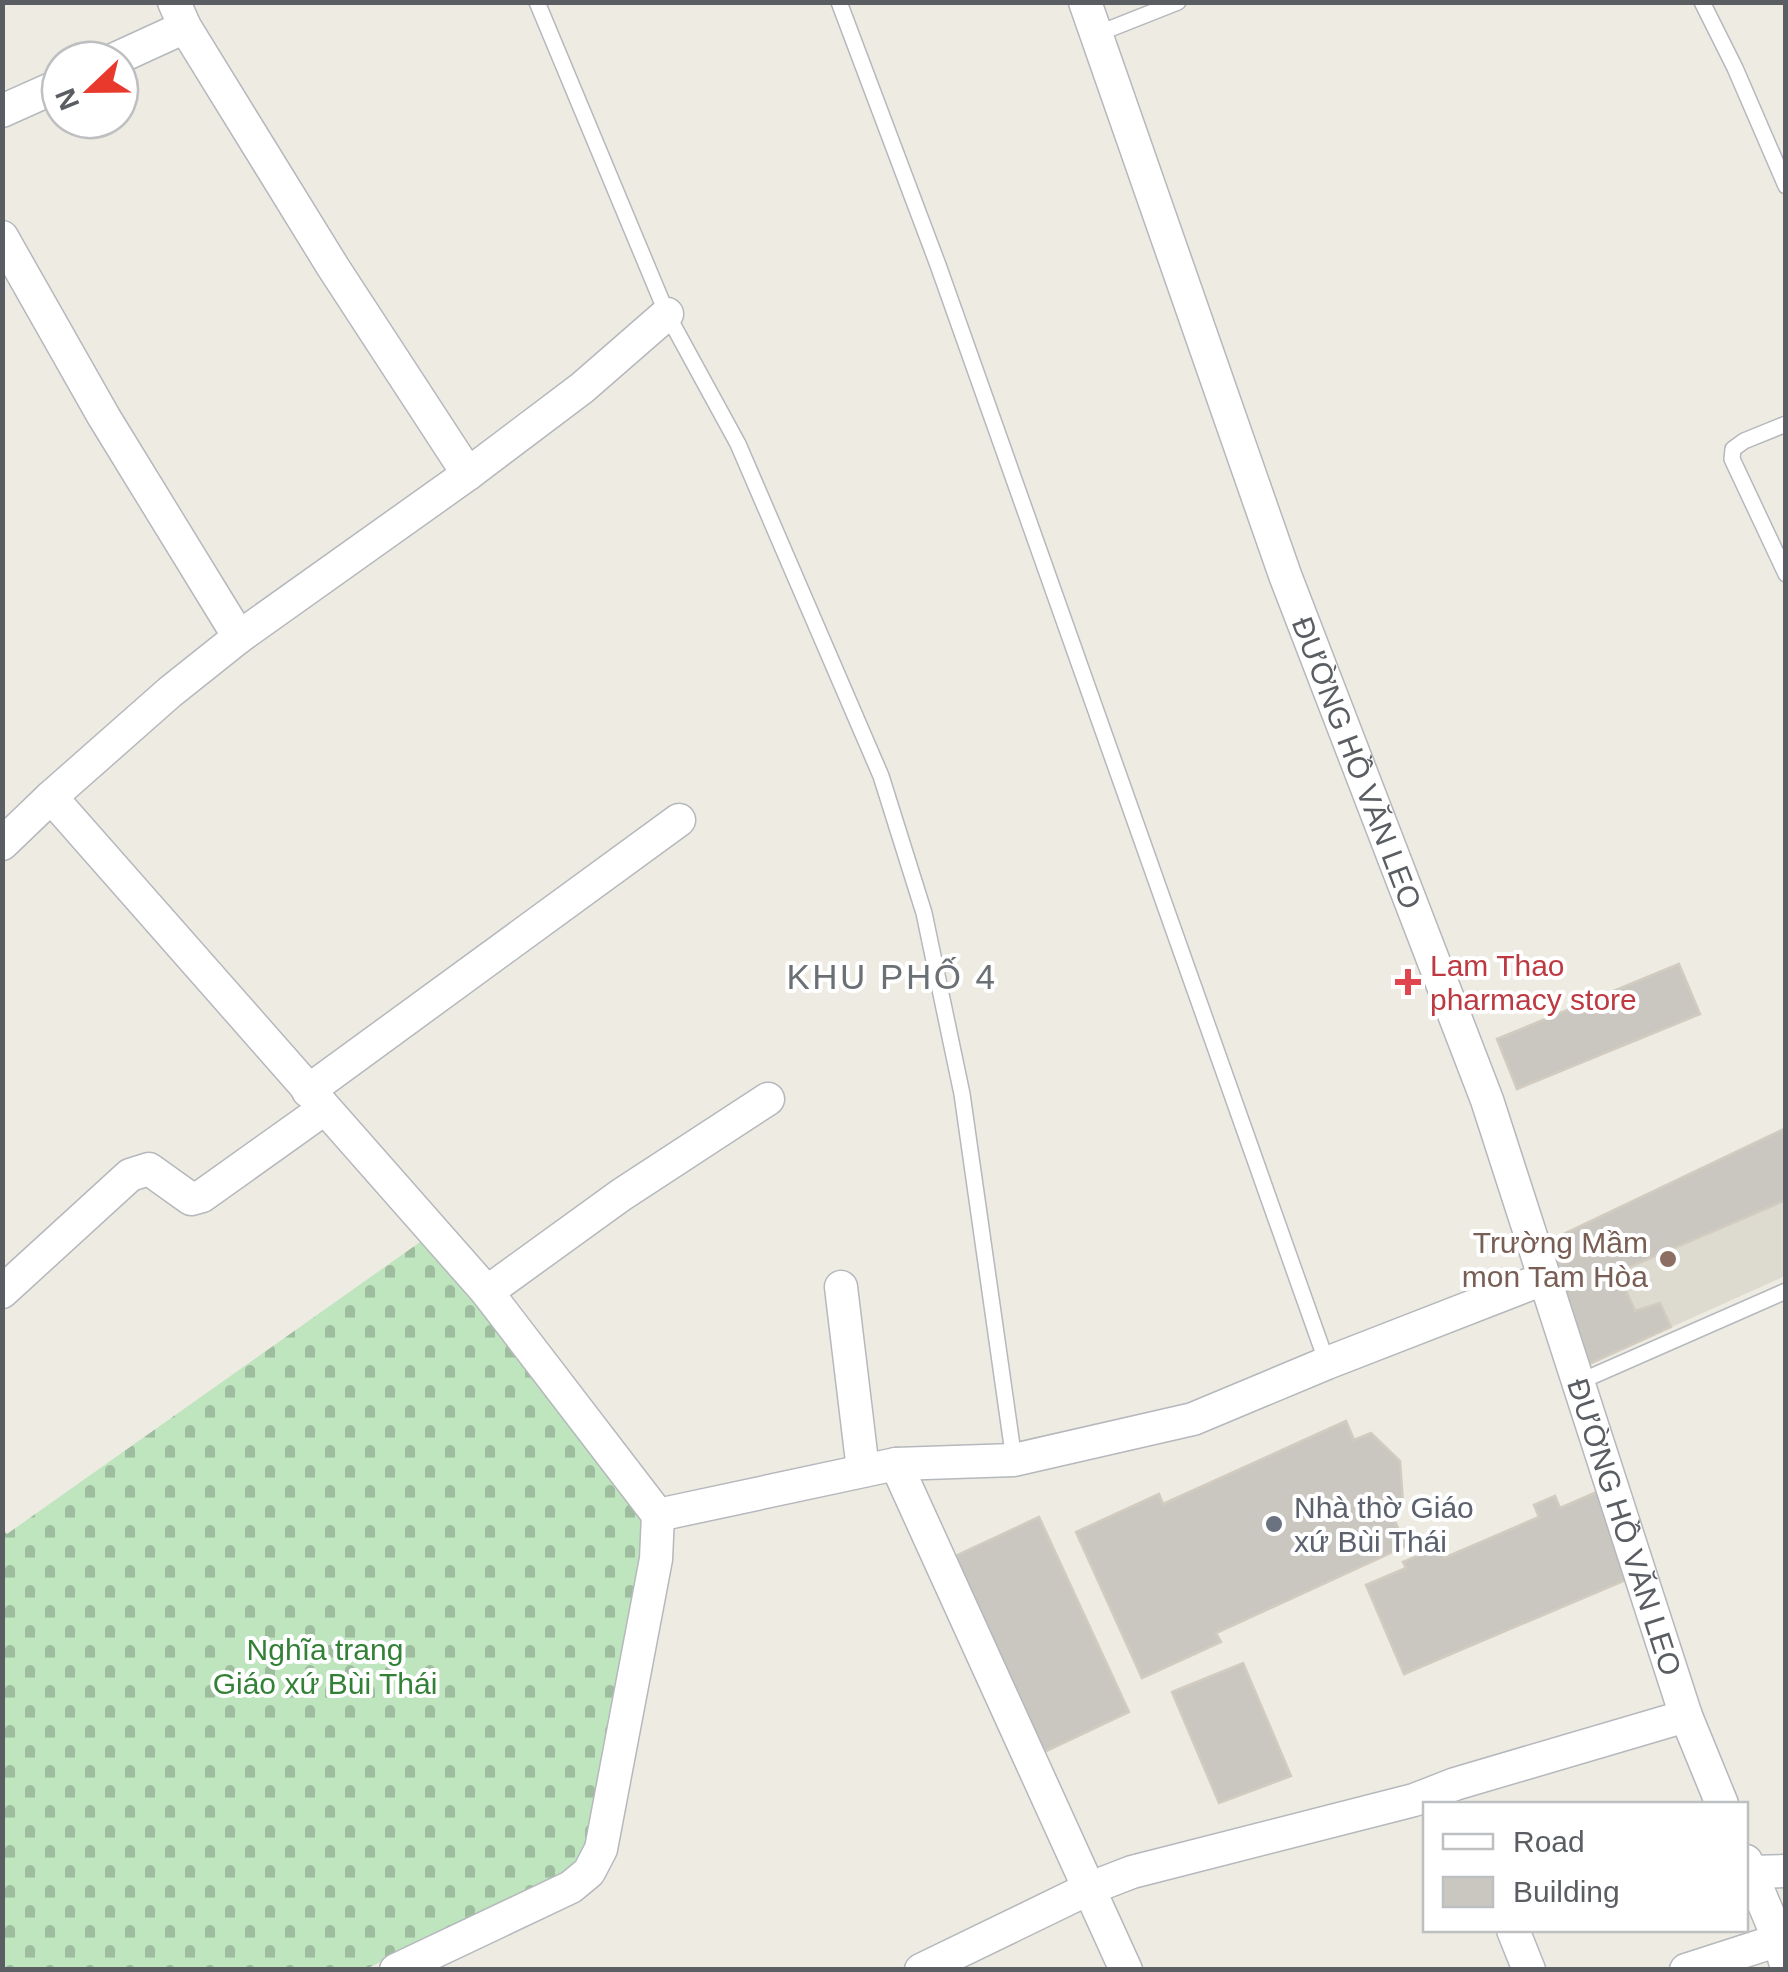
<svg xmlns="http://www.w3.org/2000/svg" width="1788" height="1972" viewBox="0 0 1788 1972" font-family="Helvetica,sans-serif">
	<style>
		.education { fill: #dddad0 }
		.cemetery { fill: url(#cemetery-stones) }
		.building { fill: #cac7c1; stroke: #d2ccc0; stroke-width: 2.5 }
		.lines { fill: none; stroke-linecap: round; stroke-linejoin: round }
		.service-casing { stroke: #b5b8bc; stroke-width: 18 }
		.minor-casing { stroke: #b5b8bc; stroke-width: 35 }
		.service { stroke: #fff; stroke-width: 15 }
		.minor { stroke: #fff; stroke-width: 32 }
		.health-dot { fill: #e0444e; stroke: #fff; stroke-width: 4 }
		.education-dot { fill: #8d6e63; stroke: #fff; stroke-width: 4 }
		.worship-dot { fill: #6b7280; stroke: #fff; stroke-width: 4 }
		.labels { text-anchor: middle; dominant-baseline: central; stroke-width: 8; stroke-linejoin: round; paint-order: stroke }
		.street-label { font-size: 30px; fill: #5a5e63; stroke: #fff }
		.health-label { font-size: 30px; fill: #be3a42; stroke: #fff; text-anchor: start }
		.education-label { font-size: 30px; fill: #785e54; stroke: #fff; text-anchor: end }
		.worship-label { font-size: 30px; fill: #5b616d; stroke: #fff; text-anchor: start }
		.park-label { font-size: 30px; fill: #338136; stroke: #fff }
		.quarter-label { font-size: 35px; letter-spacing: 2.5px; fill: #6b7075; stroke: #fff }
	</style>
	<defs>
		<pattern id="cemetery-stones" width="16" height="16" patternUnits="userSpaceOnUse" patternTransform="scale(2.5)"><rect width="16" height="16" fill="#bee5be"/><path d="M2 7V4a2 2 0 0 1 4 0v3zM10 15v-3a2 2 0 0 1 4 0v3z" fill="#9dbd9e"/></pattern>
	</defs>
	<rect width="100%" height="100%" fill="#edebe2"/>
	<path class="education" d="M1785,1128V1276L1587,1365L1545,1243Z"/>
	<path class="cemetery" d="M423,1240L478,1301L645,1522L589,1846L579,1860L549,1881L366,1969H3L2,1529L7,1534Z"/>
	<path class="building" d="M1679,964L1700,1014L1517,1089L1497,1039Z
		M1786,1128V1200L1618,1272L1635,1311L1660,1303L1671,1327L1587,1365L1545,1243Z
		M1346,1421L1354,1440L1371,1433L1400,1461L1403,1503L1390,1510L1406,1546L1216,1633L1221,1642L1142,1678L1076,1532L1159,1494L1163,1504Z
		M1599,1491L1628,1579L1404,1674L1366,1585L1406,1568L1403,1562L1439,1547L1444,1558L1539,1517L1534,1505L1555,1496L1560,1508Z
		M1039,1517L1129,1712L1042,1753L953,1557Z
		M1243,1663L1291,1776L1219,1803L1172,1692Z"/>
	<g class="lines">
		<defs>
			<path id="service" d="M537,2L667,314L738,444L881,776L924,913L962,1094L1014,1460
				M839,2L938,265L1327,1363
				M1702,2L1735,68L1786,186
				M1097,34L1178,2
				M1786,424L1744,441L1733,449L1732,459L1786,574
				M1579,1382L1786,1291"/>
			<g id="minor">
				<path d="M174,2L185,27L333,267L468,474"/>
				<path id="s1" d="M1085,2L1285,575L1487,1100L1686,1716L1722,1804"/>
				<path d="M113,60L185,27"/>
				<path d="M2,111L60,85"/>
				<path d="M2,237L104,417L239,637"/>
				<path d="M2,844L51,797"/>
				<path d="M308,1091L679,820"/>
				<path d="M841,1287L863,1470"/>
				<path d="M2,1292L130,1175L149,1169L191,1199L202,1196L324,1109"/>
				<path d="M487,1292L621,1195L768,1099"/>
				<path d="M896,1464L1126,1970"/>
				<path d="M658,1515L896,1464L1014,1460L1193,1419L1327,1363L1543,1279"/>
				<path d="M1746,1861L1779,1940L1786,1965"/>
				<path d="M1750,1872L1786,1871"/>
				<path d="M1513,1930L1529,1970"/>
				<path d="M396,1970L571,1887L589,1872L601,1849L656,1559L658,1515L487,1292L51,797L170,692L239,637L468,474L582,388L667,314"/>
				<path d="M921,1970L1088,1889L1132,1872L1414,1800L1455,1784L1686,1716"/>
				<path d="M1686,1970L1779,1940"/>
			</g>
		</defs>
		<use href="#service" class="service-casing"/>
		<use href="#minor" class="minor-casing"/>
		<use href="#service" class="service"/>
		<use href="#minor" class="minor"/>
	</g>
	<path class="health-dot" d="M1403 967h10v10h10v10h-10v10h-10v-10h-10v-10h10z"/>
	<circle class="education-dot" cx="1668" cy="1259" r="10"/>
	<circle class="worship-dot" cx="1274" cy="1524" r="10"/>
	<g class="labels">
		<g class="street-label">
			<text stroke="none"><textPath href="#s1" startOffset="808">ĐƯỜNG HỒ VĂN LEO</textPath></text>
			<text stroke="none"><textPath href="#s1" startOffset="1618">ĐƯỜNG HỒ VĂN LEO</textPath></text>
		</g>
		<g class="health-label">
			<text x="1430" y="965">Lam Thao<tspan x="1430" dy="34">pharmacy store</tspan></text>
		</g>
		<g class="education-label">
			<text x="1648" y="1242">Trường Mầm<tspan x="1648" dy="34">mon Tam Hòa</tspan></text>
		</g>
		<g class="worship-label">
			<text x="1294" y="1507">Nhà thờ Giáo<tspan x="1294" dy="34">xứ Bùi Thái</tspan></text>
		</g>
		<g class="park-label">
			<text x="325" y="1649">Nghĩa trang<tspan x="325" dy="34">Giáo xứ Bùi Thái</tspan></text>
		</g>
		<g class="quarter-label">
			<text x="892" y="976">KHU PHỐ 4</text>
		</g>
	</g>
	<rect width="1788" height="1972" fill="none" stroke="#5a5e63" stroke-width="10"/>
	<rect x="1423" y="1802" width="325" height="130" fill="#ffffff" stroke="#bdbfc1" stroke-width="2.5"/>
	<rect x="1443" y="1834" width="50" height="15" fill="#ffffff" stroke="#bdbfc1" stroke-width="2.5"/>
	<text x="1513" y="1852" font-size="30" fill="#5a5e63">Road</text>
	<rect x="1443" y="1877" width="50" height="30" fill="#cac7c1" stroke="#bdbfc1" stroke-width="2.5"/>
	<text x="1513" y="1902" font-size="30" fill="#5a5e63">Building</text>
	<g transform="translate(90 90) rotate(248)"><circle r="48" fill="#ffffff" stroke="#bdbfc1" stroke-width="2.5"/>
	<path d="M0-8L18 38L0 25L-18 38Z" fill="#e9392c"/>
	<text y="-15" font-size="28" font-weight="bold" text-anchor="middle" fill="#5a5e63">N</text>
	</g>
</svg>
